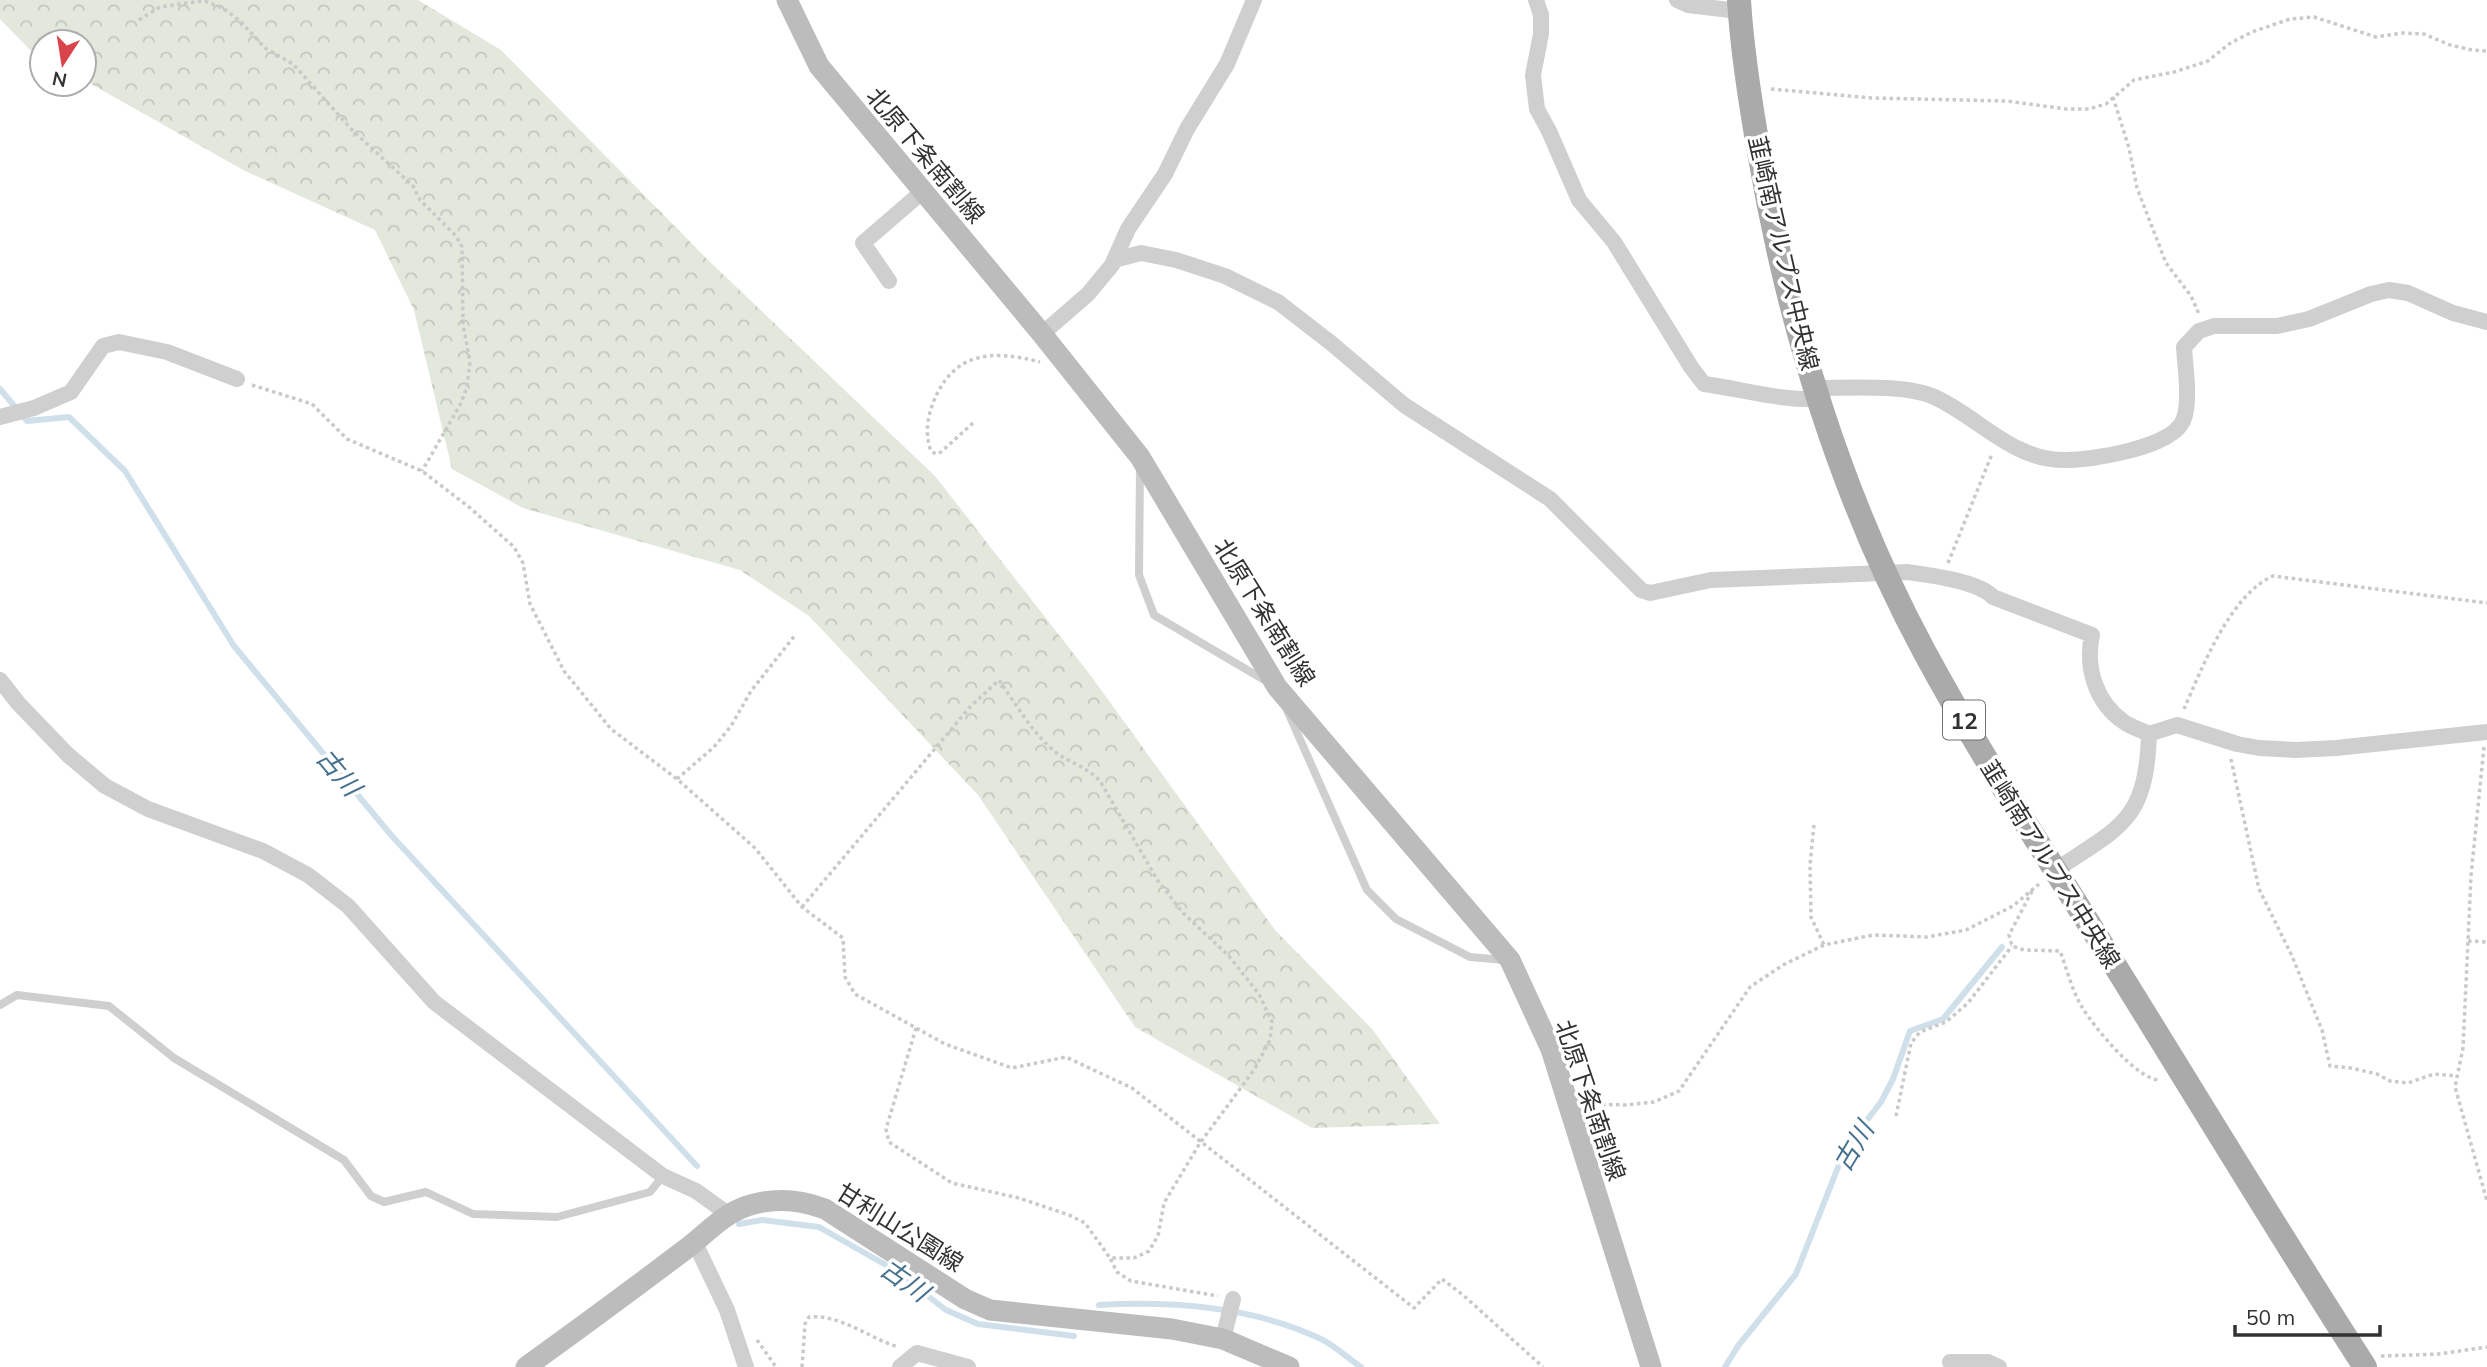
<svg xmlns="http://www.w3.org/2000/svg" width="2487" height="1367" viewBox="0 0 2487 1367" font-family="Mulish,'Noto Sans JP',sans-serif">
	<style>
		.forest { fill: url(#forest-crowns) }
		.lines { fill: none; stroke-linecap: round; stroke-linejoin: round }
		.stream { stroke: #d0e0eb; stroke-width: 6 }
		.path { stroke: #c9c9c9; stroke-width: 3.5; stroke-dasharray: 3.5 3.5; stroke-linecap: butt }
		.lane { stroke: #cfcfcf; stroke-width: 8 }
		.street { stroke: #cfcfcf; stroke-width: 16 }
		.secondary { stroke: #bcbcbc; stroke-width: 21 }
		.primary { stroke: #aaa; stroke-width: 24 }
		.labels { text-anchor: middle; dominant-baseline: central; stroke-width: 7; stroke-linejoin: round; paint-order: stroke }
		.shield { fill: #fff; stroke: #707070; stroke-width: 2 }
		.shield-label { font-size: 23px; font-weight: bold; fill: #323232 }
		.street-label { font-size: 24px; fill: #323232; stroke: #fff }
		.water-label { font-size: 26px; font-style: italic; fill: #45718f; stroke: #fff }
	</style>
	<defs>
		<pattern id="forest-crowns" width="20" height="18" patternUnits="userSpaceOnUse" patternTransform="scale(1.75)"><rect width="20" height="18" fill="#e2e8dc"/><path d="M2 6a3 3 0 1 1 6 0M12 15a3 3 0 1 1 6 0" fill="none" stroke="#c2c7bd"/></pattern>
	</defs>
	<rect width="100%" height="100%" fill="#fff"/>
	<path class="forest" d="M0,0H418L501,50L710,262L935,476L1091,676L1275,930L1373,1030L1440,1124L1312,1128L1135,1027L978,795L809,616L740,570L523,508L452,469L414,310L375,230L245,171L84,80V42H42V57L29,49L0,19Z"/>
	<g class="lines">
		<path class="stream" d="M0,389L27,421L69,417L125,471L234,646L391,835L697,1166
			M739,1224L762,1220L819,1227L893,1269L946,1310L978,1324L1074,1336
			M1099,1305C1172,1301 1254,1307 1321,1339C1335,1346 1348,1358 1361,1367
			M1725,1367L1738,1346L1796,1274L1846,1147L1881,1102L1893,1079L1910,1031L1943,1019L2002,947"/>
		<path class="path" d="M139,20L160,7L186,3L205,1L224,9L240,21L265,48L293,64L353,131L413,186L420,200L456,236L462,247L463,324L470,362L467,387L460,405L422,471
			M1771,89L1872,98L2007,101L2066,109H2089L2106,104L2134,80L2174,72L2208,61L2229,44L2252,32L2290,19L2314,17L2376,37L2403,33L2424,34L2450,45L2472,50L2487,51
			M2113,97L2129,148L2137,188L2166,263L2191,296L2199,314
			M252,385L312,404L347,439L422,471L469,507L514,547L523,563L530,604L564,671L611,729L677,779L755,848L802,907L843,938L845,977L855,994L945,1044L1012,1068L1066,1057L1132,1088L1414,1308L1442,1279L1463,1295L1543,1367
			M973,423L941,452L936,454L931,451C925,435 927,419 933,403C953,352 991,349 1040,362
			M1948,563L1992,454
			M2184,709C2202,668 2230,595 2273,576L2487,603
			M2484,747L2471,876L2463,1048L2455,1087L2487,1201
			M2231,759L2259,889L2292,956L2322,1030L2330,1066L2351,1068L2377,1074L2390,1081L2408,1083L2434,1074L2457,1076
			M677,779L714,747L731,726L751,691L796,634
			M1814,825L1810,865L1811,917L1824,945
			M2032,891L2009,935L2012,946L2024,950L2060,951C2067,969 2072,991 2082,1007C2094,1027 2137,1080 2160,1080
			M802,907L970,707L999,680C1016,704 1033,735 1058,754C1073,764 1088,768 1100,781L1158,881L1183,913L1228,955L1259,994L1272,1022L1270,1040L1254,1070L1200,1143L1164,1203L1158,1236L1149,1251L1134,1258H1110L1117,1272L1131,1281L1218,1296
			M2468,941L2487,942
			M916,1028L886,1129L889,1142L952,1183L1019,1198L1069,1215L1085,1223L1110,1258
			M1588,1104L1625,1105L1654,1102L1679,1091L1750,987L1783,965L1824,945L1873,935L1927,937L1966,930L2013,906L2039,884
			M1896,1116L1911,1043L1920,1032L1946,1022L1968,1003L2012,946
			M757,1340L776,1367
			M2381,1356L2439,1354L2487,1347
			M802,1367L805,1324L809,1317C840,1314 869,1338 898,1347"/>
		<path class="lane" d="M1140,467L1139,575L1154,615L1266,681
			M1287,710L1367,890L1396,919L1470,957L1504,960
			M0,1005L17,995L109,1006L174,1058L344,1160L371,1196L384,1202L426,1192L473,1214L557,1217L650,1192L663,1176"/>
		<path class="street" d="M1536,0L1541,15V34L1533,75L1537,109L1549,131L1579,200L1614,242L1691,367L1704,384C1742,389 1781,401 1819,399
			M1677,0L1688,5L1739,11
			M1114,260L1141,253L1176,260L1225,276L1278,302L1331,343L1404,405L1550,499L1641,590L1650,593L1711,580L1907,572C1929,575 1978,581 1993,597L2092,635C2085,668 2096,703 2124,722C2131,727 2141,730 2149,734L2177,725L2237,744L2259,748L2296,750L2336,748L2487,732
			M889,281L863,243L922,192
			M1042,334L1088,294L1112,265L1128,229L1165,174L1187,129L1227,64L1254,0
			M1815,388C1848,388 1903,384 1932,396C1963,409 1989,435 2019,449C2033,456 2050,460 2065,460C2093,460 2170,448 2183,421C2191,403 2185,366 2184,347L2199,331L2214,326H2277L2309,319L2371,294L2389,290L2408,293L2453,313L2487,322
			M0,417L34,408L71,392L103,346L119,342L167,352L237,379
			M0,680L18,703L68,755L105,786L148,809L263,851L308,875L348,906L434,1002L663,1176L696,1191L728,1214
			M2054,871C2121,826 2146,822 2149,734
			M695,1243L727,1310L746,1367
			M1223,1339L1233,1299
			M1950,1362H1988L1999,1367
			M900,1367L917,1353L968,1367"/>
		<path class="secondary" d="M787,0L819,66L1042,334L1140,457L1277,687L1510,960L1551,1049L1651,1367
			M526,1367C580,1328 633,1289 686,1249C706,1234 723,1214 747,1206C774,1197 799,1199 825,1209L965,1299L990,1310L1172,1329L1223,1339L1289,1367"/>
		<path class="primary" d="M1739,0C1742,51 1750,101 1759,152C1788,323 1841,497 1924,651C1982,759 2050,860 2114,964C2198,1099 2279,1234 2365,1367"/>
	</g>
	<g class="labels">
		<rect class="shield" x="1943" y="700.5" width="42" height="39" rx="5"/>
		<g class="shield-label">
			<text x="1964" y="720">12</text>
		</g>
		<g class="street-label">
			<text transform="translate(926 155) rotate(50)">北原下条南割線</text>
			<text transform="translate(1784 253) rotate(77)">韮崎南アルプス中央線</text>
			<text transform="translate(1265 612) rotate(58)">北原下条南割線</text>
			<text transform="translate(2051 864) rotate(58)">韮崎南アルプス中央線</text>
			<text transform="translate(1591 1100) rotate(71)">北原下条南割線</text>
			<text transform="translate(900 1227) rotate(32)">甘利山公園線</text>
		</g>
		<g class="water-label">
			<text transform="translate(339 772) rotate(50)">古川</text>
			<text transform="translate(1853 1146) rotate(-59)">古川</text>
			<text transform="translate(905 1280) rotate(35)">古川</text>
		</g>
	</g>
	<g transform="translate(63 63) rotate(192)"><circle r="33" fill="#ffffff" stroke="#adadad" stroke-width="2"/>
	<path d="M0-5L12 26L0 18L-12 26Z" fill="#d9444c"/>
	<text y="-10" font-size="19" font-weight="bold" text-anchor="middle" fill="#323232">N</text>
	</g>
	<path d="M2235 1325v10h145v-10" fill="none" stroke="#323232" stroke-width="3.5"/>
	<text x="2246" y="1325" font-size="21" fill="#323232" stroke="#ffffff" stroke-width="5" paint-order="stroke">50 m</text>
</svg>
